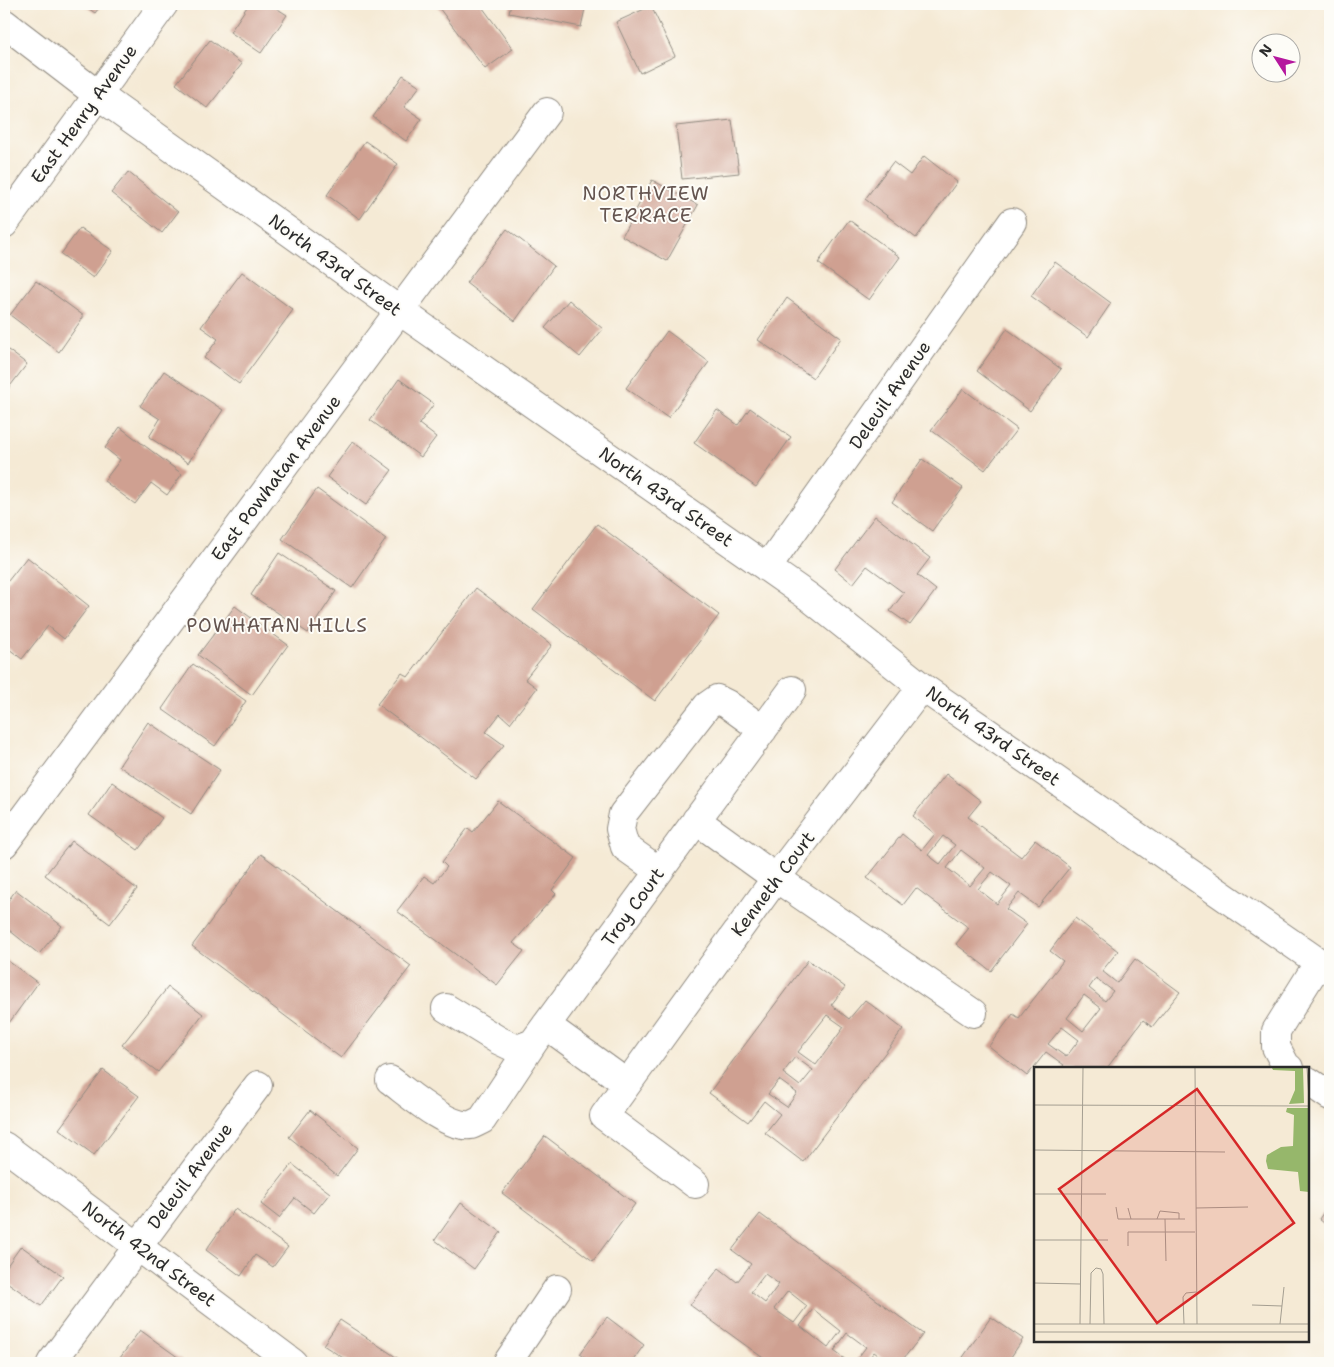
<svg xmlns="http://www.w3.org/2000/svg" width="1334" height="1367" viewBox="0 0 1334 1367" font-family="'Shantell Sans',sans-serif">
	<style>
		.building { fill: #cfa091; fill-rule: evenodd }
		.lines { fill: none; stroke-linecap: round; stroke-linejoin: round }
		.minor-casing { stroke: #908a80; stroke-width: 30 }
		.minor { stroke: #fff; stroke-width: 28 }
		.labels { text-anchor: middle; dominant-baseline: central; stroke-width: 4; stroke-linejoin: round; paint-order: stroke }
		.street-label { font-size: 18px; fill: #2b2b2b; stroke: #fdfcf7 }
		.neighbourhood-label { font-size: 19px; letter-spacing: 1px; fill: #64544f; stroke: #fdfcf7 }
		.inset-road { fill: none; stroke: #a49e91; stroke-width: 1 }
		.view { fill: #d62828; fill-opacity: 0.15; stroke: #d62828; stroke-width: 2.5 }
		.inset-edge { fill: none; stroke: #2b2b2b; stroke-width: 2.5 }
	</style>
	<rect width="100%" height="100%" fill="#fdfcf7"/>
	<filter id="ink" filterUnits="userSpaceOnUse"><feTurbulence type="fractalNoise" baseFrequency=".02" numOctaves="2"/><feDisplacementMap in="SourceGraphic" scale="10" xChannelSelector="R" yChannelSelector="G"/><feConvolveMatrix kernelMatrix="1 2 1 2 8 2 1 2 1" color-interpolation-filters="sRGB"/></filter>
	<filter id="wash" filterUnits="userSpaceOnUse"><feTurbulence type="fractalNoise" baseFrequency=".0096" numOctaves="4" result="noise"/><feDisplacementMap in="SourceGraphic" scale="20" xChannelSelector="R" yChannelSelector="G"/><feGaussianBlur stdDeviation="1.12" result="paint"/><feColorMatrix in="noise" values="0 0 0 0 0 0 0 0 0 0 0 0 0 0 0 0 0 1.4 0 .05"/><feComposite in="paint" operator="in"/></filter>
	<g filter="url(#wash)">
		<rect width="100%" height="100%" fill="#f5ead5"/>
		<g id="blocks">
			<path class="building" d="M82,4H102L95,13Z
				M249,4H270L287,15L261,53L230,32Z
				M436,4H480L513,49L485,69Z
				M511,4H586L581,27L509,13Z
				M651,6L675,56L640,73L616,22Z
				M210,40L242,64L207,108L176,84Z
				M403,75L420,86L404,107L422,119L406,141L373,117Z
				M732,120L739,173L682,179L676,126Z
				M365,141L398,164L360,219L327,195Z
				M924,156L957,182L916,238L865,199L893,162L910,175Z
				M128,172L178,212L162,233L111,193Z
				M652,180L698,205L667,261L622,236Z
				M849,220L900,257L869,300L818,263Z
				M80,228L113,251L93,278L61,254Z
				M507,229L554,266L515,321L466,283Z
				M1055,262L1111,303L1088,337L1031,296Z
				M242,272L293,310L239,384L204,358L218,339L201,327Z
				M36,281L84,316L59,352L10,315Z
				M787,298L841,338L813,378L758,340Z
				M569,300L603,329L580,357L545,328Z
				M1007,329L1061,369L1030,411L977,371Z
				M667,331L709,362L668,418L626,388Z
				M4,347L27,364L4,394Z
				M164,371L223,410L188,463L149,437L160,419L140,406Z
				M399,379L434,404L419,424L436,437L421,457L370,420Z
				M963,389L1017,429L985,470L931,430Z
				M750,408L791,437L756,487L694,443L717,410L738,425Z
				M120,427L182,474L167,495L151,483L135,504L104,481L120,460L105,448Z
				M353,441L392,470L366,505L327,477Z
				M922,459L963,488L932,531L892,502Z
				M317,489L386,539L352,588L282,539Z
				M875,516L930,558L917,575L936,590L910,625L890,611L904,593L867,566L853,584L835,569Z
				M597,524L719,615L655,701L533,609Z
				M279,553L336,591L308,633L251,595Z
				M27,557L89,606L64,639L48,626L22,659L4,645V586Z
				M476,588L552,645L525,679L537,688L510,723L500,714L486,732L504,745L476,779L377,704L402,673L408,677Z
				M235,606L288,645L252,695L198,655Z
				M193,664L246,701L215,746L162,709Z
				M148,722L220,770L191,814L119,766Z
				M946,774L981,801L968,817L1021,857L1035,840L1070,867L1038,907L1019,893L1006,909L1027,924L991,971L956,944L969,928L916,888L903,905L867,878L902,834L922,850L935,834L913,816ZM943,836L955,845L940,864L928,855ZM961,850L985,868L970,886L947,868ZM992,872L1011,886L997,904L978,889Z
				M112,782L162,818L138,850L89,815Z
				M498,801L576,858L552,890L556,894L513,943L524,951L497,985L397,911L424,876L434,883L447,867L442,862L468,828L473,832Z
				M72,841L137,889L110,924L45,875Z
				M261,854L411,966L341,1058L192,946Z
				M16,890L62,926L39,954L4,926V906Z
				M1075,918L1118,951L1102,971L1117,983L1135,959L1180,992L1152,1027L1143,1020L1107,1068H1061L1064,1065L1046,1052L1027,1076L989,1046L1013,1014L1019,1018L1063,961L1050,951ZM1096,978L1113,991L1105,1001L1089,988ZM1084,995L1101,1008L1083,1031L1067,1018ZM1062,1027L1079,1040L1066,1057L1048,1044Z
				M4,958L38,983L9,1023L4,1020Z
				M808,960L845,987L831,1005L849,1019L865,1000L903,1029L803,1162L765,1133L780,1114L764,1101L748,1122L709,1093ZM827,1015L844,1027L816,1065L798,1052ZM795,1057L813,1070L800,1086L783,1073ZM779,1080L797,1093L787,1107L768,1094Z
				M168,987L203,1014L158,1072L122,1045Z
				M103,1070L139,1096L94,1155L59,1129Z
				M310,1110L358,1148L337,1176L289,1137Z
				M545,1136L635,1204L593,1261L502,1193Z
				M292,1164L330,1193L314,1213L295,1198L279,1218L261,1204Z
				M461,1203L501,1232L474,1269L435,1240Z
				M1330,1203V1228L1319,1219Z
				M235,1209L288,1247L273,1267L255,1255L241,1276L206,1250Z
				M760,1214L923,1334L900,1363H889L874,1352L865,1363H854L866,1347L847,1333L834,1351L850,1363H770L690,1305L719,1268L737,1282L751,1264L732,1250ZM765,1274L779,1284L765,1303L751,1292ZM788,1291L807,1306L794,1323L774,1309ZM813,1309L841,1331L828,1348L800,1326Z
				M21,1246L63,1276L41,1306L4,1280V1270Z
				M607,1317L644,1345L631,1363H593L580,1354Z
				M991,1317L1023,1339L1007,1363H959Z
				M340,1320L405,1363H351L323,1345Z
				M140,1330L186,1363H127L120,1358Z"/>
		</g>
	</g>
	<g filter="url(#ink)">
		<use href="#blocks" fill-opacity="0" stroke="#908a80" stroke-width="1"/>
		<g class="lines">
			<defs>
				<path id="minor" d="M4,23L98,95L400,311L809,597L922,687L1330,970
					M4,224L164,4
					M767,568L1012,222
					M696,820L776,878L973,1013
					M4,844L547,112
					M659,871L625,847L620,829L623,814L707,706L717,699L727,704L763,730
					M446,1008L498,1040L517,1049L533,1043L792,690
					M546,1025L626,1083
					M1289,1068L1286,1066L1276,1047V1031L1319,962
					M390,1080C408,1093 448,1129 471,1125C474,1124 479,1121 482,1120L533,1043
					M1308,1081L1330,1096
					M4,1146L293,1363
					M695,1184L604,1116L776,878L922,687
					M51,1363L258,1085
					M507,1363L557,1289"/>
			</defs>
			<use href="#minor" class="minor-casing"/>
			<use href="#minor" class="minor"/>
		</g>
	</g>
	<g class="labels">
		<g class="street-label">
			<text transform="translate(84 114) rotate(-54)">East Henry Avenue</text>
			<text transform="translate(335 265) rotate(36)">North 43rd Street</text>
			<text transform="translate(890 395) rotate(-55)">Deleuil Avenue</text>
			<text transform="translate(276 478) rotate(-53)">East Powhatan Avenue</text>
			<text transform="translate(666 497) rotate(35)">North 43rd Street</text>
			<text transform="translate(993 736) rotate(35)">North 43rd Street</text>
			<text transform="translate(773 884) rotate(-53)">Kenneth Court</text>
			<text transform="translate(633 907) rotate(-54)">Troy Court</text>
			<text transform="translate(190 1176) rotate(-53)">Deleuil Avenue</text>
			<text transform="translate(149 1254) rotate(37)">North 42nd Street</text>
		</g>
		<g class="neighbourhood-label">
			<text x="646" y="193">NORTHVIEW<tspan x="646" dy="22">TERRACE</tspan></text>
			<text x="277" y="625">POWHATAN HILLS</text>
		</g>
	</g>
	<g transform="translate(1034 1067)">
		<rect width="275" height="275" fill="#f5ead5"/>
		<path d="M238,1H269L270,36L255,37L261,23V4L239,3ZM253,41H275V125L266,124L264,105L234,102L232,94L233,88L247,80L259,79L260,48L252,45Z" fill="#96b76b"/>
		<path class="inset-road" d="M161,1L163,257M273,1L275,32M0,38L275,39M0,83L191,85M0,127H72M82,140L84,152H97M94,141L97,152H151M162,141L214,140M123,152L126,144L145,146V152M131,152L132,194M0,173H74M94,179V165H161M0,216L46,217M218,238L248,239M0,257H275M46,257L49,1M56,257L57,206L62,201L67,202L69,207L70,257M150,257L149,230L152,226L162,225M246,257L250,220M0,265H275"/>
		<path class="view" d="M163,22L260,156L123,256L25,122Z"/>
		<rect width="275" height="275" class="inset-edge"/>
	</g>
	<rect width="1334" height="1367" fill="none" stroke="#fdfcf7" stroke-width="20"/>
	<g transform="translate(1276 58) rotate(306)"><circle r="24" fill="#fdfcf7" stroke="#a9a8a5"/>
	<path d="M0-4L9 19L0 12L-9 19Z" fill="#b5179e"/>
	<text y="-8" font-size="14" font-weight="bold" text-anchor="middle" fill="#2b2b2b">N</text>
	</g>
</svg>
